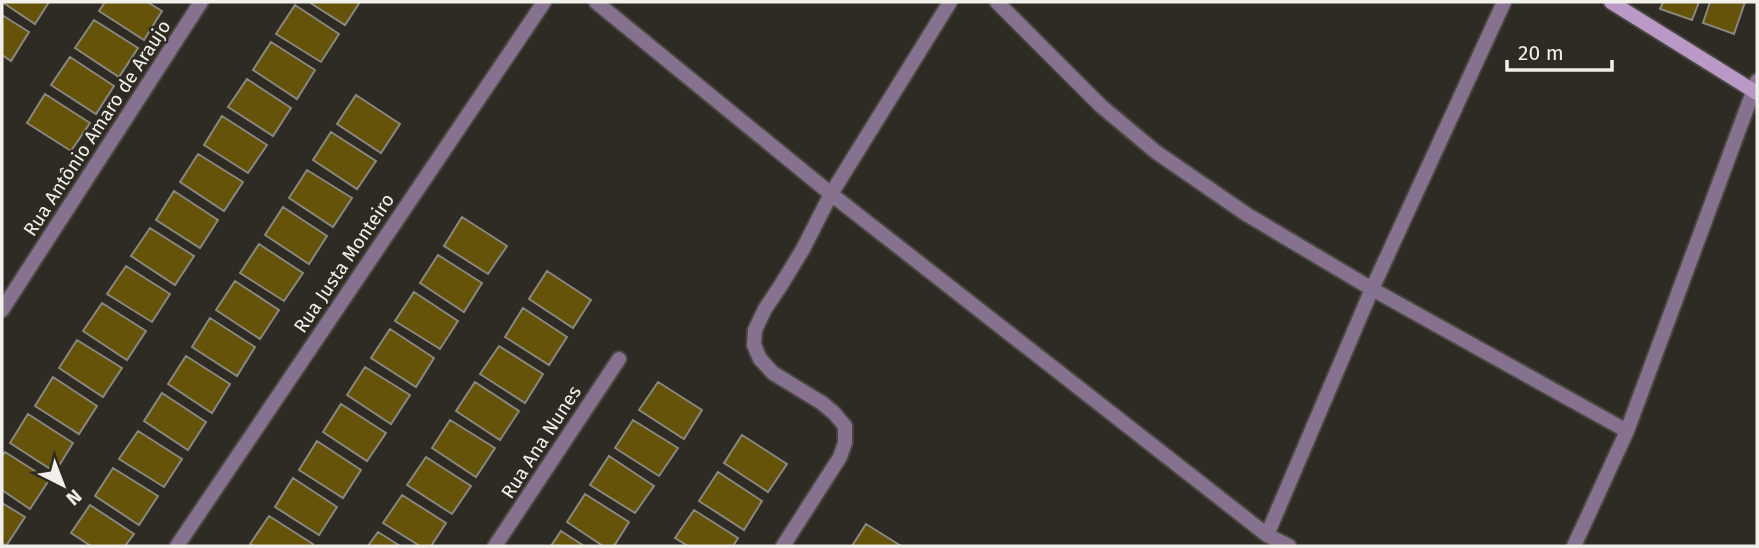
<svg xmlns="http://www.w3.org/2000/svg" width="1759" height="548" viewBox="0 0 1759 548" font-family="'Fira Sans',sans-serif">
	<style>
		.building { fill: #655309; stroke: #89877e; stroke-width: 2 }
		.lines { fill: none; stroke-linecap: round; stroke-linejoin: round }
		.street-casing { stroke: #48473f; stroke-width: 18 }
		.secondary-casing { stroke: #48473f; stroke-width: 18 }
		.street { stroke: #86718e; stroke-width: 14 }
		.secondary { stroke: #ba99c7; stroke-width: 14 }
		.labels { text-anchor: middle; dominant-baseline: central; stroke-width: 5; stroke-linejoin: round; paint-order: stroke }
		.street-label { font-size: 19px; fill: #f1f0eb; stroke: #2d2b23 }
	</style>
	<rect width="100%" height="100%" fill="#2d2b23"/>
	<path class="building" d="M2,2H49L35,24Z
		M105,2H147L162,11L144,40L99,11Z
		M309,2H360L345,25Z
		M1663,2H1699L1692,20L1660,9Z
		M1710,2H1745L1734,34L1703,23Z
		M295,5L339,34L321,62L276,34Z
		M2,15L29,32L11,61L2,55Z
		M94,20L138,48L119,77L75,48Z
		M271,42L315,70L297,99L253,70Z
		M70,57L114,86L96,114L51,85Z
		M247,79L291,108L273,136L228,107Z
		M45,94L90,123L71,151L27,123Z
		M356,95L400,124L381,153L337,124Z
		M222,116L267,145L248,173L204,145Z
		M331,132L376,161L357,189L313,160Z
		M198,154L243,182L224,211L180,182Z
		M307,170L352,198L333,227L289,198Z
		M174,191L218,220L200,248L156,220Z
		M283,207L327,236L309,264L265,235Z
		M462,217L507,246L488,274L444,246Z
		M150,228L194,256L175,285L131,256Z
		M259,244L303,273L284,301L240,273Z
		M438,255L482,283L464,312L420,283Z
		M126,266L170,294L152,322L107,294Z
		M547,271L591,300L573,328L529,299Z
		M235,281L279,310L260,339L216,310Z
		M414,292L458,321L440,349L395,321Z
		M102,303L146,331L127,360L83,331Z
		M523,308L567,337L549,365L505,337Z
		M210,318L255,347L237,376L192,347Z
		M390,329L434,358L416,387L371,358Z
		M77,340L122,368L103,397L59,368Z
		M499,346L543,374L525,403L480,374Z
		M186,356L230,384L212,413L168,384Z
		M365,367L410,395L391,424L347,395Z
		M53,377L97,406L79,434L35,406Z
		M475,382L519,411L500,440L456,411Z
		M658,382L702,410L684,439L639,410Z
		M162,393L206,422L188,450L144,421Z
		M341,404L386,433L367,461L323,432Z
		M28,414L73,443L55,472L10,443Z
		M450,420L495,448L476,477L432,448Z
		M633,420L678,448L659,476L615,448Z
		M138,431L182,459L164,487L119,459Z
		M742,435L787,464L768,492L724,463Z
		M317,441L361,470L343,498L299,470Z
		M5,452L49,480L30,509L2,490V456Z
		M609,456L654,486L635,513L590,485Z
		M426,457L471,486L452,514L407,485Z
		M113,468L158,496L139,525L95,496Z
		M718,472L762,501L744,530L699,501Z
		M293,478L337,507L319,535L275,507Z
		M585,494L629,522L614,546H603L567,522Z
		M402,495L446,523L431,546H420L383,523Z
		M2,503L25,517L6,546L2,543Z
		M90,505L134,534L125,546H91L71,533Z
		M694,510L738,538L733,546H688L675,538Z
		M269,516L313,544L312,546H254L250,544Z
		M866,524L901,546H852Z
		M561,531L584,546H551Z
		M378,532L400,546H368Z"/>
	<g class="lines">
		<defs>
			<path id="street" d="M596,2L831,194L1267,535L1289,546
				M997,2L1101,106L1156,152L1246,214L1372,289L1627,431
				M2,310L201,2
				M1267,535L1372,289L1504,2
				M177,546L544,2
				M495,546L619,359
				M783,546L840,457L845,443V426L834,413L822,403L773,373L760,359L754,345L755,330L765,309L781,285L803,249L831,194L950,2
				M1574,546L1627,431L1757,81"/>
			<path id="secondary" d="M1611,2L1757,93"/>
		</defs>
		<use href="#street" class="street-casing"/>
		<use href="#secondary" class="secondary-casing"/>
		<use href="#street" class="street"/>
		<use href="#secondary" class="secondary"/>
	</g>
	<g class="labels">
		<g class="street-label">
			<text transform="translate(97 128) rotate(-57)">Rua Antônio Amaro de Araujo</text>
			<text transform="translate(344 263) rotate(-56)">Rua Justa Monteiro</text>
			<text transform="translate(541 442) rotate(-57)">Rua Ana Nunes</text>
		</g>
	</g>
	<rect width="1759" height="548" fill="none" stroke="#f1f0eb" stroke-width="7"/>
	<g transform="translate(63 485) rotate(138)" stroke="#2d2b23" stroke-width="5" paint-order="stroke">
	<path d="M0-5L12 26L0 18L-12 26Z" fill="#f1f0eb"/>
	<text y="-10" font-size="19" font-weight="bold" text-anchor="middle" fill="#f1f0eb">N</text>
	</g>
	<path d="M1507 60v10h105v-10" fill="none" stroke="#f1f0eb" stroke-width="3.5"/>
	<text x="1518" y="60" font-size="21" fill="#f1f0eb" stroke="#2d2b23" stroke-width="5" paint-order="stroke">20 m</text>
</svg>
